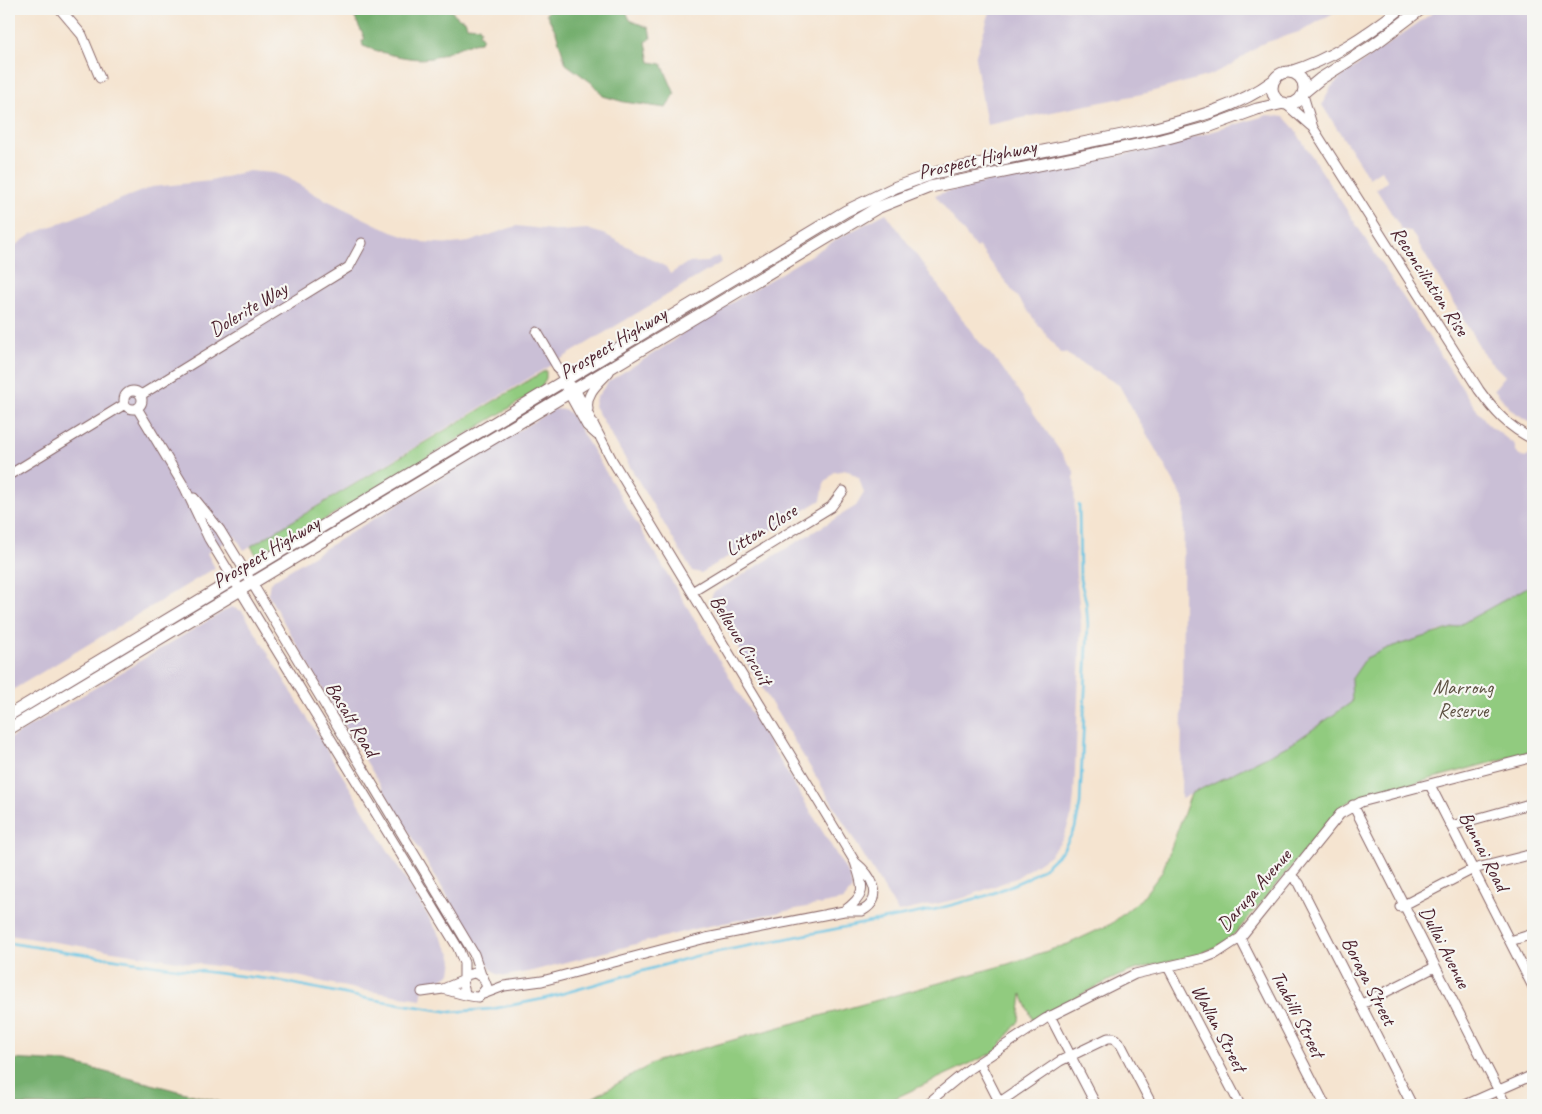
<svg xmlns="http://www.w3.org/2000/svg" width="1542" height="1114" viewBox="0 0 1542 1114" font-family="Caveat,sans-serif">
	<style>
		.industrial { fill: #cabfd6 }
		.green { fill: #91cb7f; stroke: #6e7555 }
		.forest { fill: #74af6e; stroke: #5f674c }
		.lines { fill: none; stroke-linecap: round; stroke-linejoin: round }
		.stream { stroke: #66c4e4; stroke-width: 2.5 }
		.minor-casing { stroke: #866465; stroke-width: 11 }
		.major-casing { stroke: #866465; stroke-width: 13 }
		.minor { stroke: #fff; stroke-width: 9 }
		.major { stroke: #fff; stroke-width: 11 }
		.labels { text-anchor: middle; dominant-baseline: central; stroke-width: 4.5; stroke-linejoin: round; paint-order: stroke }
		.street-label { font-size: 20px; fill: #4a1f2b; stroke: #f6f6f2 }
		.park-label { font-size: 20px; fill: #5f5344; stroke: #f6f6f2 }
	</style>
	<rect width="100%" height="100%" fill="#f6f6f2"/>
	<filter id="ink" filterUnits="userSpaceOnUse"><feTurbulence type="fractalNoise" baseFrequency=".02" numOctaves="2"/><feDisplacementMap in="SourceGraphic" scale="10" xChannelSelector="R" yChannelSelector="G"/><feConvolveMatrix kernelMatrix="1 2 1 2 8 2 1 2 1" color-interpolation-filters="sRGB"/></filter>
	<filter id="wash" filterUnits="userSpaceOnUse"><feTurbulence type="fractalNoise" baseFrequency=".0096" numOctaves="4" result="noise"/><feDisplacementMap in="SourceGraphic" scale="20" xChannelSelector="R" yChannelSelector="G"/><feGaussianBlur stdDeviation="1.12" result="paint"/><feColorMatrix in="noise" values="0 0 0 0 0 0 0 0 0 0 0 0 0 0 0 0 0 1.4 0 .05"/><feComposite in="paint" operator="in"/></filter>
	<g filter="url(#wash)">
		<rect width="100%" height="100%" fill="#f5e4d0"/>
		<path class="industrial" d="M991,9H1340L1302,31L1261,44L1233,64L1210,75L1147,93L987,125L975,58Z
			M1438,9H1533V424L1511,410L1494,389L1505,376L1485,356L1411,231L1402,230L1376,189L1388,181L1381,170L1369,178L1322,105L1331,87L1344,75Z
			M1268,115L1284,117L1293,127L1471,402L1488,424L1515,445V451L1520,456L1525,458L1533,453V584L1456,627L1436,632L1351,680L1352,702L1293,743L1181,799L1184,500L1119,385L1065,353H1060L978,246L976,248L935,195L992,180L1153,149Z
			M249,171L274,173L286,177L318,196L392,232L421,242L452,244L469,242L516,226L561,231L587,229L606,235L666,267L670,274L687,263L707,262L718,256L722,262L244,550L235,536L207,553L215,568L9,692V250L32,234L152,187L211,181Z
			M886,213L976,338L1000,365L1074,471L1076,575L1081,624L1074,795L1072,815L1063,838L1050,855L1016,878L963,898L898,912L710,602L713,593L856,506L864,493L859,478L847,470L834,472L824,484L821,500L701,573L692,571L594,406L596,398L609,381L672,342L685,331L839,238Z
			M554,409L566,410L572,416L850,877L852,889L843,900L698,928L532,971L506,976L497,974L491,969L316,678L268,595L270,582Z
			M231,607L242,611L246,617L451,954L453,960L451,973L441,980L424,983L421,999L355,989L297,976L184,962L9,935V739Z"/>
		<path class="green" d="M546,370V378L541,389L259,559L251,546Z
			M1533,584V751L1353,800L1343,805L1239,929C1208,963 1161,958 1121,975C1091,988 1062,1006 1033,1021L1022,994L1019,1021L995,1052L880,1105H580L657,1061L1008,964L1068,944L1111,924L1141,899L1162,872L1191,794L1293,743L1352,702L1351,680L1366,658L1388,648L1456,627Z"/>
		<path class="forest" d="M348,9H449L459,18L465,20L467,26L479,27L481,31L479,33L483,39L480,42C464,43 449,53 435,57C417,63 381,53 363,46L362,41L365,39L352,12Z
			M550,9H625L630,20L649,28L651,38L646,42L650,62L662,64L675,94L666,108L624,102L603,96L592,83L566,64L556,32L546,13Z
			M9,1059L67,1062L232,1105H9Z"/>
		<g class="lines">
			<path class="stream" d="M9,943L183,969L275,980L369,999L451,1012L492,1009L543,999L696,956L933,910L989,895L1026,879L1045,867L1063,850L1075,828L1080,805L1088,625L1086,601L1080,579L1079,505"/>
		</g>
	</g>
	<g filter="url(#ink)">
		<g class="lines">
			<defs>
				<path id="minor" d="M60,9L82,35L100,78
					M1303,95L1313,128L1479,390C1494,411 1509,428 1533,439
					M1286,104L1311,126
					M537,332L565,380L575,389L612,460L855,862C863,887 868,894 844,911
					M566,388L587,426L597,435
					M124 400a9 9 0 1 1 18 0a9 9 0 1 1-18 0Z
					M141,395L349,267L362,243
					M137,408L185,488L209,539L458,948L464,963V978
					M588,409C585,393 599,383 609,372
					M9,475L125,404
					M194,498L220,530L240,563L474,954L481,975
					M692,592L831,507L843,491
					M1430,785L1533,987
					M1353,805L1506,1105
					M1451,826L1533,803
					M1290,875L1299,883L1412,1105
					M1400,907L1473,869L1533,854
					M1240,938L1325,1105
					M1510,941L1533,934
					M1168,967L1240,1105
					M443,989C452,991 472,998 479,997L487,987L483,977L474,973L467,975L462,981L465,993
					M422,992L443,989L462,981
					M483,994L504,986L542,981L706,938L844,911H862C887,898 870,874 855,862
					M1362,1004L1435,967
					M1050,1016L1096,1105
					M979,1062L1001,1105
					M1000,1102L1060,1061L1108,1038H1114L1121,1045L1152,1105
					M925,1105L969,1069L1045,1019L1135,974L1204,958L1217,953L1240,938L1340,814L1361,802L1533,757
					M1465,1105L1533,1075"/>
				<path id="major" d="M1290,72C1331,59 1366,36 1400,9
					M1272 88a16 16 0 1 1 32 0a16 16 0 1 1-32 0Z
					M1303,93L1320,79L1372,46L1421,9
					M9,715L846,211L896,187L938,172L1152,129C1194,118 1238,107 1273,81
					M9,729L877,208L930,187L1157,141L1205,128L1257,109L1284,103"/>
			</defs>
			<use href="#minor" class="minor-casing"/>
			<use href="#major" class="major-casing"/>
			<use href="#minor" class="minor"/>
			<use href="#major" class="major"/>
		</g>
	</g>
	<g class="labels">
		<g class="street-label">
			<text transform="translate(977 159) rotate(-13)">Prospect Highway</text>
			<text transform="translate(1430 281) rotate(57)">Reconciliation Rise</text>
			<text transform="translate(248 309) rotate(-31)">Dolerite Way</text>
			<text transform="translate(613 343) rotate(-31)">Prospect Highway</text>
			<text transform="translate(761 530) rotate(-32)">Litton Close</text>
			<text transform="translate(266 552) rotate(-31)">Prospect Highway</text>
			<text transform="translate(741 640) rotate(59)">Bellevue Circuit</text>
			<text transform="translate(352 719) rotate(59)">Basalt Road</text>
			<text transform="translate(1484 851) rotate(63)">Bunnai Road</text>
			<text transform="translate(1254 890) rotate(-49)">Daruga Avenue</text>
			<text transform="translate(1445 947) rotate(63)">Dullai Avenue</text>
			<text transform="translate(1369 981) rotate(63)">Boraga Street</text>
			<text transform="translate(1298 1014) rotate(63)">Tuabilli Street</text>
			<text transform="translate(1219 1028) rotate(62)">Wallan Street</text>
		</g>
		<g class="park-label">
			<text x="1463" y="687">Marrong<tspan x="1463" dy="23">Reserve</tspan></text>
		</g>
	</g>
	<rect width="1542" height="1114" fill="none" stroke="#f6f6f2" stroke-width="30"/>
</svg>
